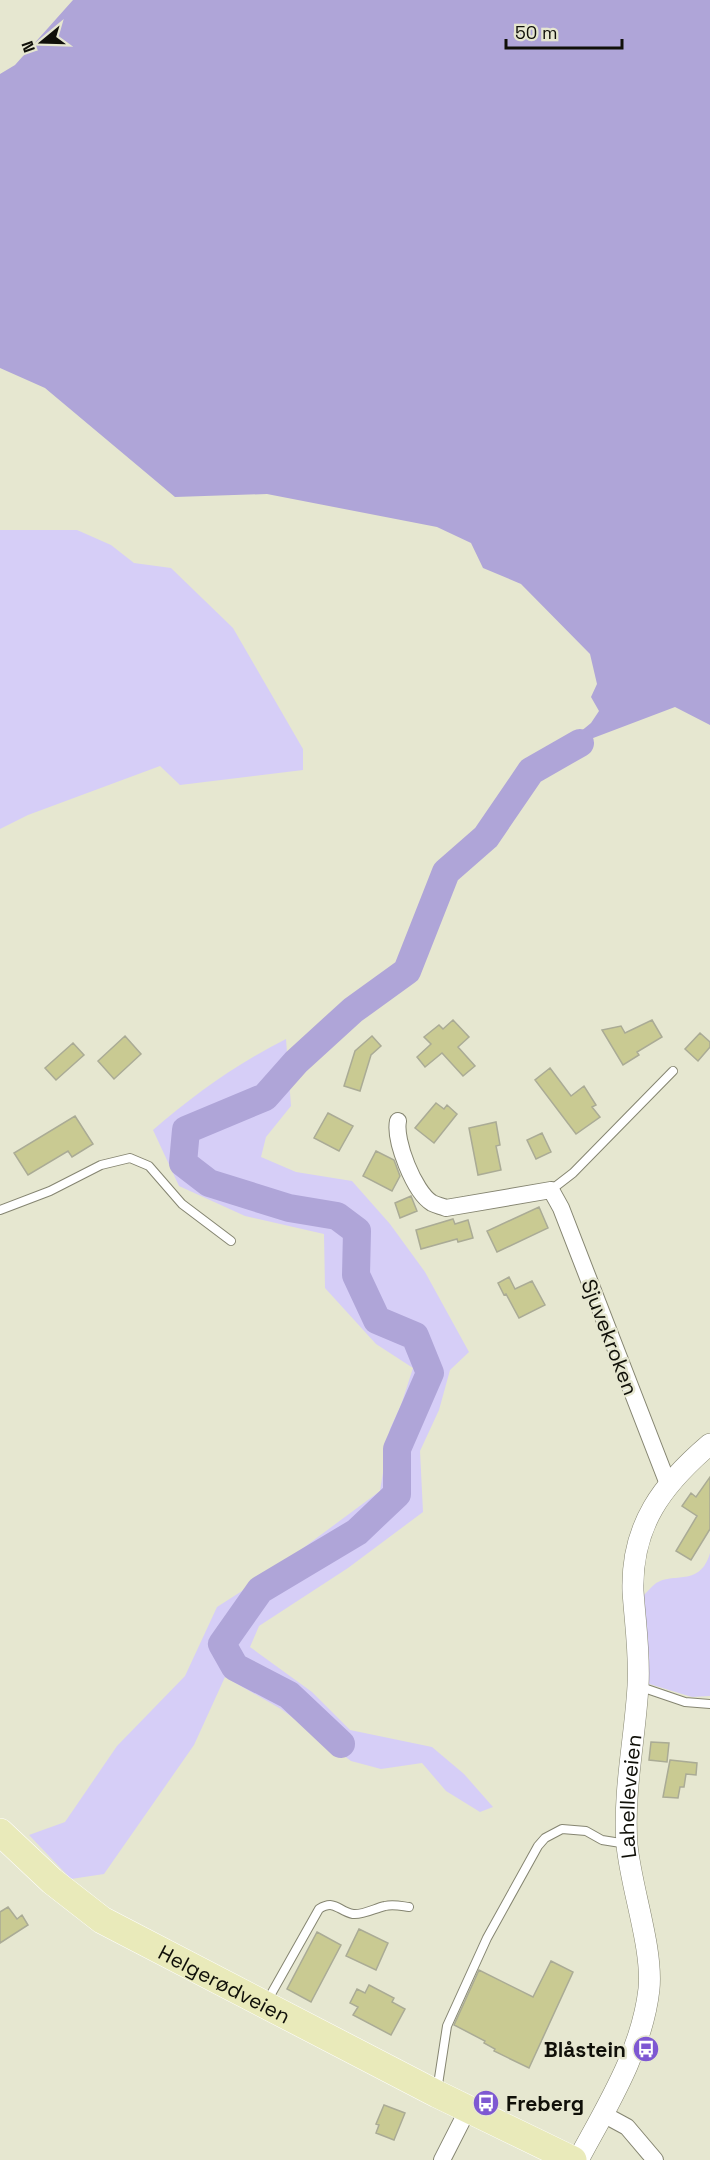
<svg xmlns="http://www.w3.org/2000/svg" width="710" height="2160" viewBox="0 0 710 2160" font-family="'Space Grotesk',sans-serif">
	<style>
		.green { fill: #d6cef7 }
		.water { fill: #afa5d8 }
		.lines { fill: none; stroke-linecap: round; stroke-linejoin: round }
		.river { stroke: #afa5d8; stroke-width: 28 }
		.building { fill: #c9ca92; stroke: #aaab95; stroke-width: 1.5 }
		.service-casing { stroke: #858571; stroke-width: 10 }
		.minor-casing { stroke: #858571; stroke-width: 18 }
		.tertiary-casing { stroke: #858571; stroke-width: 22 }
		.primary-casing { stroke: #fff; stroke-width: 28 }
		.service { stroke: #fff; stroke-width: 8 }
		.minor { stroke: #fff; stroke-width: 16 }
		.tertiary { stroke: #fff; stroke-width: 21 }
		.primary { stroke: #e9eaba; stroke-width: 27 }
		.labels { text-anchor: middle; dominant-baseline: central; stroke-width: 5; stroke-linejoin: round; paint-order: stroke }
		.street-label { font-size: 21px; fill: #101009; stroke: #e6e7d0 }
		.poi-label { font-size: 21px; font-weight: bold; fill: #101009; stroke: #e6e7d0; text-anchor: end }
	</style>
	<rect width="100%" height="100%" fill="#e6e7d0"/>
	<path class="green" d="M0,530H77L111,545L134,563L171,568L233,628L303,749V770L180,785L160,766L28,815L0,829Z
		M286,1039L291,1106L266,1137L261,1157L296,1172L352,1181L390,1224L425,1272L469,1352L450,1370L439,1410L420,1451L423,1512L348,1568L259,1626L250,1647L312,1692L350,1730L432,1747L464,1774L493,1807L480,1812L446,1791L422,1763L381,1769L351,1761L281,1709L225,1677L194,1745L104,1874L71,1879L29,1835L65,1822L117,1746L185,1676L217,1607L264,1577L380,1491L390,1429L401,1405L413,1368L376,1344L325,1288L324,1234L245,1216L179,1186L153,1130C193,1095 238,1063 286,1039Z
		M710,1553V1696L692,1697L646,1683L644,1595C648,1591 651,1587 655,1584C673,1571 700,1588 710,1553Z"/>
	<path class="water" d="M73,0H710V725L675,707L580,743L574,737L591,723L599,711L591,697L597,684L590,654L521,584L483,568L471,543L437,527L267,494L175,497L45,388L0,368V74L15,65Z"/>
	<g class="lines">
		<path class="river" d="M341,1744L289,1695L235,1667L222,1644L260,1590L357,1532L397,1494V1449L430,1373L415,1336L377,1320L356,1275L357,1231L337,1216L289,1208L209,1183L183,1163L186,1130L265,1097L296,1062L353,1010L407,971L446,872L486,837L531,771L580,743"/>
	</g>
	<path class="building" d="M453,1020L469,1037L458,1047L475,1066L463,1076L442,1053L425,1067L417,1057L431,1044L424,1037L439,1025L443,1029Z
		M652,1020L662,1037L637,1052L639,1055L623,1065L602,1030L621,1026L625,1033Z
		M700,1033L710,1042V1047L698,1061L685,1049Z
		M125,1036L141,1054L114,1079L98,1061Z
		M372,1036L381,1046L371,1055L360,1091L344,1086L355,1051Z
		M73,1043L84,1055L56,1080L45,1068Z
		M550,1068L571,1096L584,1086L596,1105L592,1107L600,1117L576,1134L535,1080Z
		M436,1103L444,1109L447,1105L457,1114L434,1143L415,1128Z
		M328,1113L353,1126L339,1151L314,1138Z
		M75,1116L93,1144L72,1157L68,1151L28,1175L14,1153Z
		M496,1122L500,1145L496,1146L501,1170L478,1175L469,1128Z
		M542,1133L551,1152L536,1159L527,1140Z
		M376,1151L394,1160L400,1176L392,1191L363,1176Z
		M411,1196L417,1211L400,1218L395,1203Z
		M539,1207L548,1228L497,1252L487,1231Z
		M453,1219L455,1224L468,1220L473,1238L458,1242L457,1239L421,1249L416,1230Z
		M509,1277L515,1289L532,1281L545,1305L519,1318L506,1294L504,1295L498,1283Z
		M710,1477V1529L691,1560L676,1551L697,1516L682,1506L691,1493L696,1497Z
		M651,1742L669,1743L667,1762L649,1760Z
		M670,1760L697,1763L696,1775L686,1774L684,1787H680L678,1798L663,1797Z
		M8,1907L17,1919L22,1915L28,1925L0,1943V1912Z
		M359,1929L388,1943L376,1970L346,1956Z
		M317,1932L341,1945L311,2002L287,1989Z
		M551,1961L573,1972L529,2068L494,2051L495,2049L484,2043L485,2041L454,2025L479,1970L533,1997Z
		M369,1985L394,1998L392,2002L405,2009L391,2035L353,2015L358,2007L350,2003L357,1989L365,1993Z
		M384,2105L405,2113L394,2140L376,2133L379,2125L376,2124Z"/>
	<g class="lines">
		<defs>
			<path id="service" d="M551,1190L573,1173L673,1071
				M0,1210L50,1191L101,1165L130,1158L149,1166L182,1204L231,1241
				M638,1686L685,1702L710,1704
				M266,2003L319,1909C335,1899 338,1911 353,1914C364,1915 375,1908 385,1906C393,1904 401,1906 409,1907
				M437,2091L447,2026L487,1938L538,1846L545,1838L562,1829L586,1831L602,1840L627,1844"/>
			<path id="minor" d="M398,1121C394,1140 414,1192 432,1203C436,1205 441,1206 446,1208L551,1190L561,1208L668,1484
				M603,2114L627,2127L655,2160
				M442,2160L468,2109"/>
			<g id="tertiary">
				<path id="s1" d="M578,2160C607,2106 642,2051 649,1989C653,1948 631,1888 627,1845C623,1792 635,1739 638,1686C640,1654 635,1622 633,1591C631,1525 663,1484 710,1444"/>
			</g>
			<g id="primary">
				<path id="s2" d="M0,1832L52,1881L102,1920L437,2094L573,2160"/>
			</g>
		</defs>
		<use href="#service" class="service-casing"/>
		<use href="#minor" class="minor-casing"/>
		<use href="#tertiary" class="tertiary-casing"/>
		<use href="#primary" class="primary-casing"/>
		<use href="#service" class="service"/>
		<use href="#minor" class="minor"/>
		<use href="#tertiary" class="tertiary"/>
		<use href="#primary" class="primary"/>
	</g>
	<defs>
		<symbol id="bus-disc" viewBox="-11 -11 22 22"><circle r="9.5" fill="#7e58d2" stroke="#e6e7d0"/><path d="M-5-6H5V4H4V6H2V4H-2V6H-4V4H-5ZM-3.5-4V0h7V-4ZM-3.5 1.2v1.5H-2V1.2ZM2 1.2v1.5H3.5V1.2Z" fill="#fff"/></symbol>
	</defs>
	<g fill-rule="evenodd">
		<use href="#bus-disc" x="631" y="2034" width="30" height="30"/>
		<use href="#bus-disc" x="471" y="2088" width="30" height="30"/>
	</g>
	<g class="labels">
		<g class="street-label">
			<text transform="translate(610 1337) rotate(69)">Sjuvekroken</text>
			<text stroke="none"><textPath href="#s1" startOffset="381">Lahelleveien</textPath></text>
			<text stroke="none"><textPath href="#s2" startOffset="273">Helgerødveien</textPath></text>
		</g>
		<g class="poi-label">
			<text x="626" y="2049">Blåstein</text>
			<text x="506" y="2103" text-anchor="start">Freberg</text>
		</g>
	</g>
	<g transform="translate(42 42) rotate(251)" stroke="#e6e7d0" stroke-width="4.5" paint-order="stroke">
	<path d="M0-4.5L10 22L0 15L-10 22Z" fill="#101009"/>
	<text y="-9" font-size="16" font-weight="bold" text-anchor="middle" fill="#101009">N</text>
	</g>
	<path d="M506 39v9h116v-9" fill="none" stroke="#101009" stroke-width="3"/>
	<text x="515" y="39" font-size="18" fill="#101009" stroke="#e6e7d0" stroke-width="4.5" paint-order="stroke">50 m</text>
</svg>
